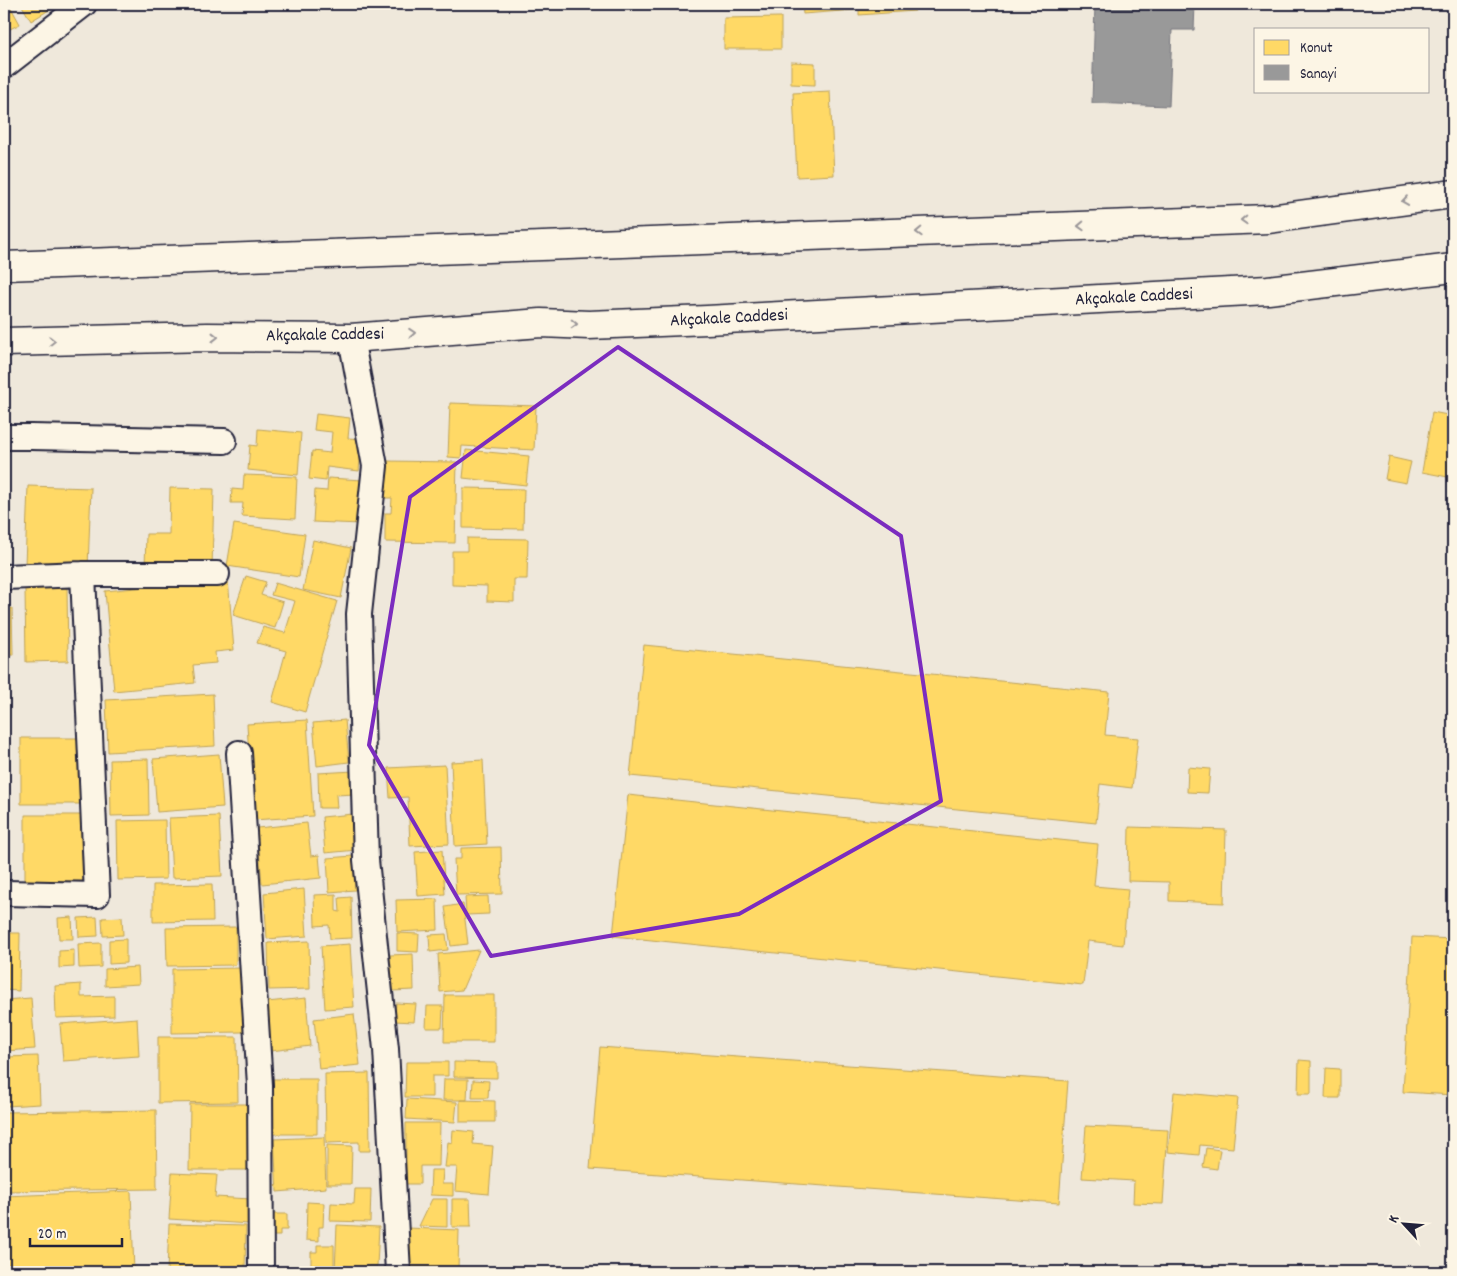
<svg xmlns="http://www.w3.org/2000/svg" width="1457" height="1276" viewBox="0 0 1457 1276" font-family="Dekko,sans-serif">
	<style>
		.homes { fill: #ffd966; stroke: #bda259 }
		.industry { fill: #999; stroke: #75757d }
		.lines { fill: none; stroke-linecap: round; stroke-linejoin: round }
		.minor-casing { stroke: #22223b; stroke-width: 28 }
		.primary-casing { stroke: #22223b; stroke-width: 31 }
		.minor { stroke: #fcf5e5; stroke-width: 24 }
		.primary { stroke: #fcf5e5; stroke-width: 28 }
		.oneway { stroke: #9a9698 }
		.marked { fill: none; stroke: #7b2cbf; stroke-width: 4; stroke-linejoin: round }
		.labels { text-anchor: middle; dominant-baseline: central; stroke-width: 5; stroke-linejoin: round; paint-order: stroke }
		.street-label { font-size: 18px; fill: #22223b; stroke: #fcf5e5 }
	</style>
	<rect width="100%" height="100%" fill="#efe8db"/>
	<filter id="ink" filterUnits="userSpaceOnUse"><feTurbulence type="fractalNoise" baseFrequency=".02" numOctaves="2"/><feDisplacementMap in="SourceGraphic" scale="10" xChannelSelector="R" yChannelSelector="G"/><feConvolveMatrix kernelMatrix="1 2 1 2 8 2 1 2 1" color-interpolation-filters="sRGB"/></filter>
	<g filter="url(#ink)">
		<path class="homes" d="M4,4H9L20,24L4,32Z
			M21,4H45L49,10L31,21Z
			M802,4H854L855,10L803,14Z
			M859,4H914L915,11L859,15Z
			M781,17V49H724V18Z
			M791,62L815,63V85L791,84Z
			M830,91L834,175L797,177L793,93Z
			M450,403L536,406L534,450L462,446L461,458L448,457Z
			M1432,412L1453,416V478L1422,472Z
			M316,414L350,418L348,438L362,439L359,471L327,467L326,481L309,479L312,451L330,453L332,432L314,430Z
			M258,429L301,433L298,475L248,470L250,445L257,446Z
			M466,450L529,456L526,485L463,478Z
			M1389,457L1411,462L1406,483L1385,479Z
			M386,461L457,462L455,543L385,542V513H391L392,498H385Z
			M244,475L297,477L295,519L242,516L243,503H231L232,489L243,490Z
			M328,478L363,480L361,524L313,522L315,490L327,491Z
			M28,486L91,488L88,568L25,565Z
			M170,488L214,489L212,569L145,567L146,534H169Z
			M463,488L524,489L523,529L463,528Z
			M234,524L305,534L299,577L227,566Z
			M467,538L528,539L527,579H514V602L487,601V586L452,585V551H467Z
			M313,540L351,548L341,598L303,590Z
			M246,576L266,582L261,595L283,602L275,628L233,615Z
			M228,579L234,650L215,652L216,663L193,665L195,683L114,691L105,591Z
			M275,583L337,601L305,712L272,702L286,651L257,643L263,627L285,633L295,601L271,595Z
			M67,588L68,661L26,662L25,589Z
			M4,589H5L6,608H12L13,655H4Z
			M644,645L1109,692L1105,735L1138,738L1132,788L1100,784L1096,823L630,776Z
			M213,694L215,746L108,752L106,700Z
			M307,720L313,816L253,820L247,724Z
			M345,720L349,762L317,766L313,723Z
			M21,738H84V804H21Z
			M219,754L223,807L157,812L153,759Z
			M148,759L149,815L111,816L110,760Z
			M483,760L487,844L455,846L451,762Z
			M445,765L449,844L410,846L408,797L390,798L388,768Z
			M1188,767L1210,769L1208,793L1187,792Z
			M354,771L355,794L336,795L337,808H319L318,773Z
			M628,795L1098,844L1094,886L1128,889L1123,945L1088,941L1083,985L613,936Z
			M353,814L357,850L325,853L322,817Z
			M25,815H88V881H25Z
			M219,816L222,876L172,878L169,818Z
			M165,820L166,879L118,880L117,821Z
			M307,823L311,856L319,855L321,878L262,884L257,828Z
			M1129,827L1226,830L1224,903L1169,901V882L1128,881Z
			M501,847L502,894L456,895L454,859H461V848Z
			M442,850L445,894L418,896L415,852Z
			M353,856L355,890L329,892L327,858Z
			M212,884L213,921L153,922V885Z
			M304,889L307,936L267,939L264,893Z
			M336,894V911L340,912L339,898L351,897L352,938L330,939L329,925L315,926L314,895Z
			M488,896L489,914L466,915L465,897Z
			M437,899L438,930L397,932L396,900Z
			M463,904L468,944L451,946L445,907Z
			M72,917L73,939H59L58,918Z
			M97,917L98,936L79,937L78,918Z
			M122,917L123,935L103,936L102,918Z
			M236,927V965L167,966L166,928Z
			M4,933H20L19,991L4,990Z
			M397,933L419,934L418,952L397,951Z
			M446,934L448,950L430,952L429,935Z
			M1412,937L1453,939V1095L1403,1092Z
			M126,939V963L109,964V940Z
			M309,941L310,989L269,990L268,943Z
			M101,943V967L79,968L78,944Z
			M350,944L354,1007L325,1009L321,946Z
			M74,950V967L59,968V951Z
			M479,950L462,990L440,992L438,954Z
			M413,954L414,990L392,991L390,955Z
			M138,967L139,984L105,986V969Z
			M243,968V1032L172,1033V969Z
			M81,984V997L114,996V1016L56,1018L55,986Z
			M445,995H494V1042H444Z
			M31,998L35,1049L4,1051V1000Z
			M306,998L310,1046L271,1051L267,1002Z
			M396,1003L416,1004L414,1022L394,1021Z
			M427,1006H443L442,1028H426Z
			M354,1014L360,1065L319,1069L314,1019Z
			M137,1018L139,1056L63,1061L60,1024Z
			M158,1037H237L238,1102L158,1103Z
			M600,1047L1068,1081L1059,1203L590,1169Z
			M38,1056L40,1104L6,1106V1094H4V1057Z
			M1299,1060L1311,1061V1094H1298Z
			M406,1062H448V1076H432V1097H405Z
			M454,1062L497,1063V1078L454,1077Z
			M1326,1068L1340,1069V1098H1325Z
			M369,1073L370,1151H359V1142L326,1143L325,1074Z
			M272,1079H317V1134H272Z
			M444,1079H468L467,1100H443Z
			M473,1080L489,1081L488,1098H472Z
			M1174,1092L1238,1098L1233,1148L1200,1145L1199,1155L1168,1152Z
			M407,1099L457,1102L455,1122L406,1119Z
			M460,1100L495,1101V1122H460Z
			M190,1104H253V1170H189Z
			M156,1110L157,1189L4,1191V1112Z
			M406,1123H440L439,1166H420V1184H406Z
			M1086,1126L1168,1130L1163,1204L1133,1203L1134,1181L1082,1178Z
			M453,1130L474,1132L473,1144L493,1146L489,1194L455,1191L457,1167H445L448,1142L452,1143Z
			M324,1137L326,1188L277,1192L274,1139Z
			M327,1145L352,1146L351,1184H327Z
			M1206,1148L1220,1150L1217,1169L1203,1167Z
			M431,1170H443L442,1184H453V1196L430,1195Z
			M172,1173L217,1175L215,1197L251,1199L250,1224L169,1219Z
			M355,1189H371L370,1222L330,1221L331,1203L354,1204Z
			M131,1191L134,1272H4V1196Z
			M432,1199H447V1227L419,1226Z
			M452,1199H470L471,1227H452Z
			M307,1202L324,1203L323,1227H319V1241L306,1240Z
			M271,1214H287V1230H280V1236H271Z
			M169,1224L246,1226L245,1272H167Z
			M337,1225L379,1227L377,1266H369V1272H335Z
			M407,1228L459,1230L458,1270L405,1269Z
			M317,1245H334V1266L311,1265V1252H317Z"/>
		<path class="industry" d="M1095,4H1195L1194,30H1172L1169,106L1092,103Z"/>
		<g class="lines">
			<defs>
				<path id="minor" d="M4,66L84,4
					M351,338L375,466L359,614L366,860L386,1049L398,1272
					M4,437H31L224,441
					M4,577L83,574H217
					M239,753L260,1085L261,1272
					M4,893L97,895L83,574"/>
				<path id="primary" d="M4,266L1269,219L1453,194
					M4,342L207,337L351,338L541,323L589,325L707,320L1268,290L1453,268"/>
			</defs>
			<use href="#minor" class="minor-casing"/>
			<use href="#primary" class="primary-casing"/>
			<use href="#minor" class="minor"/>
			<use href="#primary" class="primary"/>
		</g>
		<defs><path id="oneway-chevron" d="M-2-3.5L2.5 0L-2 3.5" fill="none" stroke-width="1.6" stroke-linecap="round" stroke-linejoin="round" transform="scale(1.25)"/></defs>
		<g class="oneway">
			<use href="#oneway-chevron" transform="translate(1405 201) rotate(172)"/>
			<use href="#oneway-chevron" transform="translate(1244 220) rotate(178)"/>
			<use href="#oneway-chevron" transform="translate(1081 226) rotate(178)"/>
			<use href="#oneway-chevron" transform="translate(919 232) rotate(178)"/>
			<use href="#oneway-chevron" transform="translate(574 324) rotate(2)"/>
			<use href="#oneway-chevron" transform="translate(412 333) rotate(-4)"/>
			<use href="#oneway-chevron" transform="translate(215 337)"/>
			<use href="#oneway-chevron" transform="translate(52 341) rotate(-1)"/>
		</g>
	</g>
	<path class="marked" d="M618,347L901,536L941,801L739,914L491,956L369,745L410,497Z"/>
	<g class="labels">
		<g class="street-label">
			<text transform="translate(1134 298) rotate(-3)">Akçakale Caddesi</text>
			<text transform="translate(729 319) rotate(-3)">Akçakale Caddesi</text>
			<text transform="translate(325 336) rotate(-1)">Akçakale Caddesi</text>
		</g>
	</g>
	<rect width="1457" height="1276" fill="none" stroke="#fcf5e5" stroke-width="20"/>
	<rect x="10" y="10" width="1437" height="1256" fill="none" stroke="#22223b" stroke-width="2" filter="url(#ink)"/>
	<rect x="1254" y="28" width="175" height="65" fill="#fcf5e5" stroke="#a5a1a1"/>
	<rect x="1264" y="40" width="25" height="15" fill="#ffd966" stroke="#a5a1a1"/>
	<text x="1300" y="52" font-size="15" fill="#22223b">Konut</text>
	<rect x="1264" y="65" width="25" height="15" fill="#999999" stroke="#a5a1a1"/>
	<text x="1300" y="78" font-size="15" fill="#22223b">Sanayi</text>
	<g transform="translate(1404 1224) rotate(296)" stroke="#fcf5e5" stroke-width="4" paint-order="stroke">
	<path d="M0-4L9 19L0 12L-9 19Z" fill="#22223b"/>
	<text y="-8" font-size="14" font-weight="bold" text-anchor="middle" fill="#22223b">K</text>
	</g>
	<path d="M30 1238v8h92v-8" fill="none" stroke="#22223b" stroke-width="2.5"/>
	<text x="38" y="1238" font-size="15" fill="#22223b" stroke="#fcf5e5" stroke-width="4" paint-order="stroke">20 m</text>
</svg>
